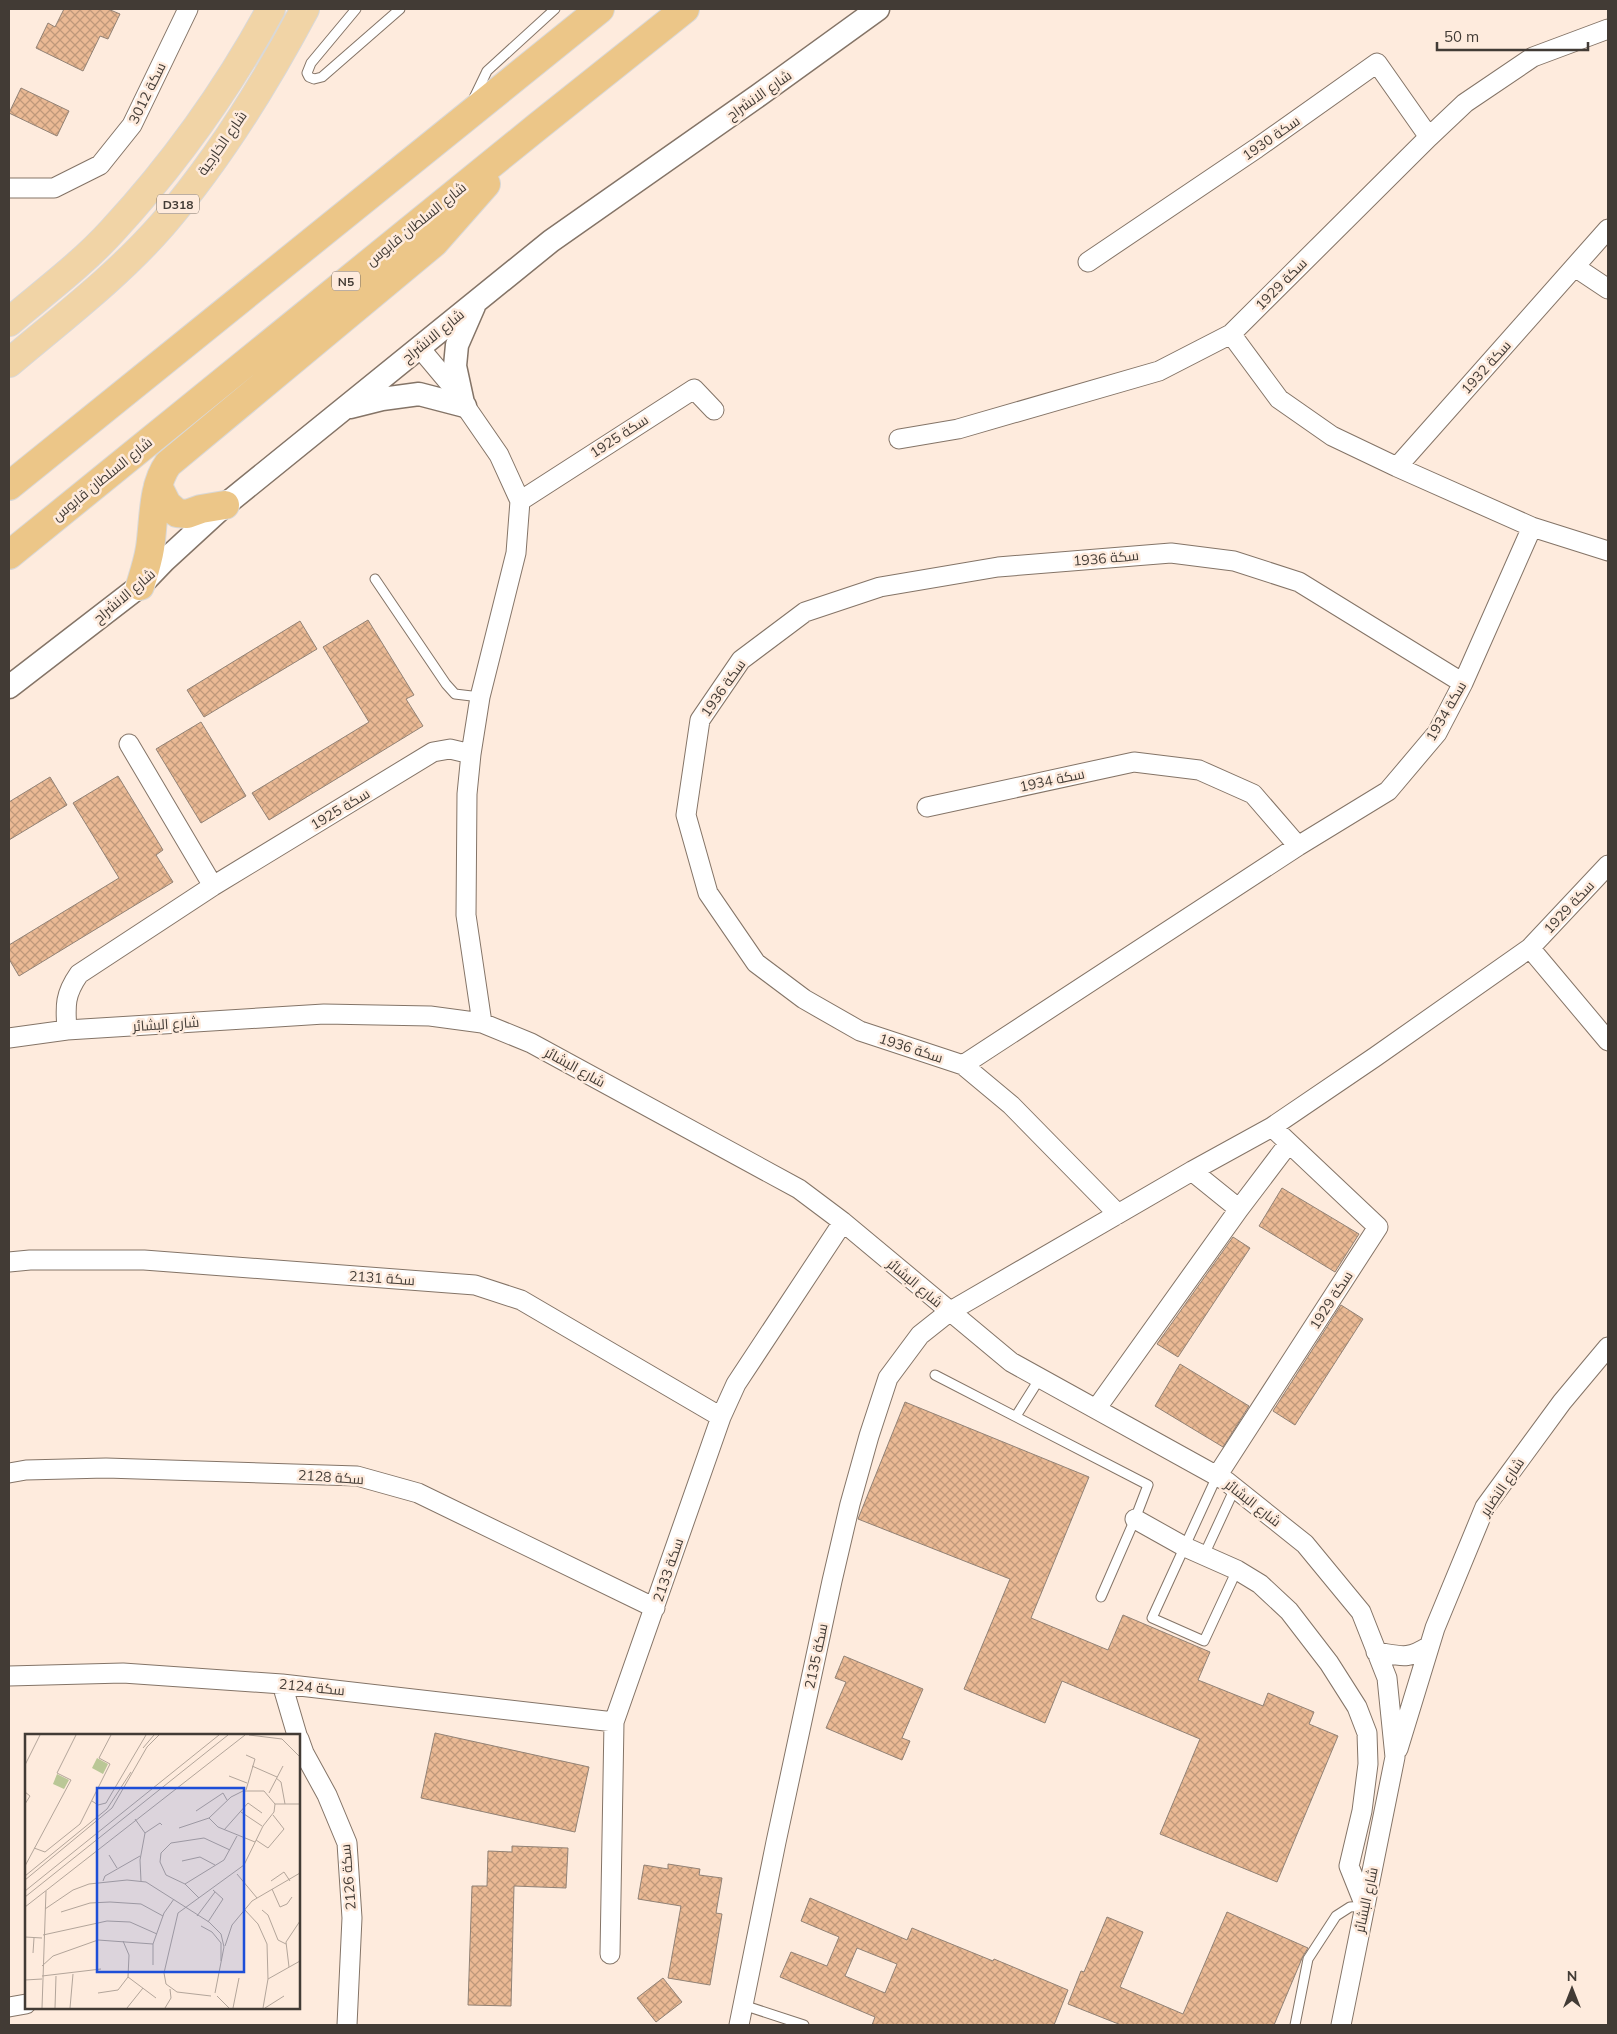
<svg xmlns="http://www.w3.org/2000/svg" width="1617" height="2034" viewBox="0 0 1617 2034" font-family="Mulish,Cairo,sans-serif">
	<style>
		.building { fill: url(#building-cross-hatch); stroke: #928275; fill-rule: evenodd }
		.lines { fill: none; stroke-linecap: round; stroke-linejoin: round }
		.service-casing { stroke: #847467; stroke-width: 11 }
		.minor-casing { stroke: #847467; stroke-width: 21 }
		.tertiary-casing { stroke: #847467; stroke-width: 25 }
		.primary-casing { stroke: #d9d8d7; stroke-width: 30 }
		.trunk-casing { stroke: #d9d8d7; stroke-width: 30 }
		.service { stroke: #fff; stroke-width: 9 }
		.minor { stroke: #fff; stroke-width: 19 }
		.tertiary { stroke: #fff; stroke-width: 22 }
		.primary { stroke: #f1d4a6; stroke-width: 28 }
		.trunk { stroke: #ecc688; stroke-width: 28 }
		.labels { text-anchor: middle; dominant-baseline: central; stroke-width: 5; stroke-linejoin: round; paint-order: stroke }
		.shield { fill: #feebdd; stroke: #7a7067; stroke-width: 1 }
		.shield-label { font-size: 12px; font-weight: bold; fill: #423b35 }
		.street-label { font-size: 14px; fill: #423b35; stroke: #feebdd }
		.inset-road { fill: none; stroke: #b3a59a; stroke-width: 1 }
		.view { fill: #1d4ed8; fill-opacity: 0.15; stroke: #1d4ed8; stroke-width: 2.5 }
		.inset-edge { fill: none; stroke: #423b35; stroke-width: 2.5 }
	</style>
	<defs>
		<pattern id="building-cross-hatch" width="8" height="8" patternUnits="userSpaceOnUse" patternTransform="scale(1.25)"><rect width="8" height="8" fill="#eab994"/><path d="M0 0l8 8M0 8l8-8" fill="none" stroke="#bf987a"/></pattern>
	</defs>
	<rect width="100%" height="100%" fill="#feebdd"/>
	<path class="building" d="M64,9H108L120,14L108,39L100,36L83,71L36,48L48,23L55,27Z
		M21,88L69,111L57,136L9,113Z
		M368,620L414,695L406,699L423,726L269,820L252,793L369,722L323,647Z
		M300,621L317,649L204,717L187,690Z
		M201,722L246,796L201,823L156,749Z
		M118,776L163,850L156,855L173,882L19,976L9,959V945L119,878L73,803Z
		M50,777L67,805L9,840V802Z
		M1282,1188L1359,1234L1335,1272L1259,1226Z
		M1233,1237L1250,1248L1178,1357L1157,1344Z
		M1341,1305L1363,1319L1295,1425L1273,1411Z
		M1180,1364L1249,1406L1223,1447L1155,1406Z
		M905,1402L1089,1477L1031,1618L1108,1650L1123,1615L1210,1652L1198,1680L1263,1706L1268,1693L1314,1712L1309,1724L1338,1736L1277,1882L1160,1834L1200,1739L1062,1681L1045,1723L964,1689L1010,1579L858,1519Z
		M844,1656L923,1689L902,1738L910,1741L902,1760L826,1728L846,1682L835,1678Z
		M435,1733L589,1767L575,1832L421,1798Z
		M512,1846L568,1848L566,1888L514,1886L511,2006L468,2005L472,1886H487L488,1851L512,1852Z
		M668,1864L700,1869L699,1875L722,1878L716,1913L722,1914L710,1985L668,1978L681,1906L638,1899L644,1865L668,1869Z
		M810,1898L907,1940L912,1928L993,1961L994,1959L1068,1990L1054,2025H872L875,2017L780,1977L791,1952L827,1966L839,1937L801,1921ZM857,1948L897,1964L885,1993L845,1976Z
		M1227,1912L1308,1948L1303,1956L1274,2025H1121L1068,2004L1081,1971L1084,1972L1107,1917L1143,1932L1120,1987L1183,2014Z
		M663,1978L682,2002L656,2022L637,1998Z"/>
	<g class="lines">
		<defs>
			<path id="service" d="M356,9L311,63L307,73L309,77L314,79L322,77L400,9
				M474,98L487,71L555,9
				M375,579L446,684L455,694L480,697
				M935,1375L1148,1485L1135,1519L1101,1597
				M1016,1416L1040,1378
				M1217,1476L1152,1618L1204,1641L1237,1570
				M1204,1555L1235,1488
				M743,2005L804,2025
				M1295,2025L1308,1959L1336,1916L1350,1907L1365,1906"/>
			<path id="minor" d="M9,188H54L100,165L132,125L188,9
				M1088,262L1257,148L1377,63L1429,137
				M1575,267L1608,289
				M1231,334L1279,399L1332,436L1397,467L1532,527L1608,551
				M419,347L450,384L499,455L520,501L516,553L480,697L471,754L467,794L466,915L482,1023
				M899,439L958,429L1159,371L1231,334L1429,137L1465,103L1533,57L1608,29
				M1397,467L1608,229
				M520,501L694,389L714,410
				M129,744L213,886
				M927,807L1134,762L1199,770L1253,794L1298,846
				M1530,948L1608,1041
				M67,1030C65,1005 65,994 79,974L213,886L433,752L450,749L471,754
				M9,1038L67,1030L324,1014L430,1016L482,1023L531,1043L799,1189L843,1222L1011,1362L1226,1481L1305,1544L1361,1612L1387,1678L1395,1757L1341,2025
				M963,1065L1298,846L1388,791L1437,733L1463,683L1532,527
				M1192,1171L1239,1209
				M1118,1214L1011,1105L963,1065L860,1031L804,999L756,963L708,893L686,815L700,720L741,660L805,612L880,587L998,567L1171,553L1234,561L1299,582L1463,683
				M9,1262L30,1260H144L475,1285L521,1300L721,1417
				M1096,1409L1239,1209L1289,1143
				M9,1473L26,1470L106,1468L357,1476L418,1493L655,1608
				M1217,1476L1378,1227L1272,1127
				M1135,1519L1185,1547L1237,1570L1260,1584L1289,1611L1329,1663L1357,1707L1367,1733L1368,1764L1362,1811L1349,1866L1365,1906
				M1376,1652C1402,1656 1407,1660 1429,1646
				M9,1676L123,1673L282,1684L614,1722
				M282,1684L297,1735
				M299,1739L304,1753L327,1795L347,1843L352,1918L347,2025
				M1398,1749L1435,1628L1485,1507L1562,1402L1608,1347
				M610,1954L614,1722L721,1417L736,1384L843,1222
				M9,2007L26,2004
				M739,2025L776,1842L832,1581L850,1504L869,1436L888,1378L920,1335L949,1312L1192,1171L1272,1127L1375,1057L1530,948L1608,865"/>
			<path id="tertiary" d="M463,403L455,366L457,345L474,306
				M350,407L382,399L419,394L465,406
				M9,687L140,586L164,561L225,505L551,241L759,95L878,9"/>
			<path id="primary" d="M9,322C43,293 81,265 112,231C174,164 227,90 271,9
				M9,363C61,319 118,276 163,224C219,159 265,84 305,9"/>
			<path id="trunk" d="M9,486L600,9
				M158,486L167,504L177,513L187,514L201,509L225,505
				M9,555L537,127L685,9
				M140,586C144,573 148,561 150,548C154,522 152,486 168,464L434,243L486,184"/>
		</defs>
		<use href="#service" class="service-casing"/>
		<use href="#minor" class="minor-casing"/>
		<use href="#tertiary" class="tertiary-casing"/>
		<use href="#primary" class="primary-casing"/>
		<use href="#trunk" class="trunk-casing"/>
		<use href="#service" class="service"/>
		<use href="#minor" class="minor"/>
		<use href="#tertiary" class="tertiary"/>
		<use href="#primary" class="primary"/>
		<use href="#trunk" class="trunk"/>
	</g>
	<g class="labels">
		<g class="shield">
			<rect x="157" y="194.5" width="42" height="19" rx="4"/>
			<rect x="332" y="271.5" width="28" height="19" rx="4"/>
		</g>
		<g class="shield-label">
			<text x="178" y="204">D318</text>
			<text x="346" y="281">N5</text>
		</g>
		<g class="street-label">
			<text transform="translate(147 93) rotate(-64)">سكة 3012</text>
			<text transform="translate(759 95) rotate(-35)">شارع الانشراح</text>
			<text transform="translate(1271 138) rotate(-35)">سكة 1930</text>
			<text transform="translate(222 143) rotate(-55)">شارع الخارجية</text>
			<text transform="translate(416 224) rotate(-39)">شارع السلطان قابوس</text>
			<text transform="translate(1281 284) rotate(-45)">سكة 1929</text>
			<text transform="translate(433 336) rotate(-39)">شارع الانشراح</text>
			<text transform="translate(1486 367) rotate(-48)">سكة 1932</text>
			<text transform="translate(619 436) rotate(-33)">سكة 1925</text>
			<text transform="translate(102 479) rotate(-39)">شارع السلطان قابوس</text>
			<text transform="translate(1106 558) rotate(-5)">سكة 1936</text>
			<text transform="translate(124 596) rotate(-40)">شارع الانشراح</text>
			<text transform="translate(723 688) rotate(-55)">سكة 1936</text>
			<text transform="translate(1446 711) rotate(-60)">سكة 1934</text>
			<text transform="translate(1052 780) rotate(-12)">سكة 1934</text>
			<text transform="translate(340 809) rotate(-31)">سكة 1925</text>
			<text transform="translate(1569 907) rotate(-47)">سكة 1929</text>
			<text transform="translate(166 1024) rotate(-4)">شارع البشائر</text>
			<text transform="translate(911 1048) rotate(18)">سكة 1936</text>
			<text transform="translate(575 1067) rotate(29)">شارع البشائر</text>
			<text transform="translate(382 1278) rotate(4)">سكة 2131</text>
			<text transform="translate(915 1283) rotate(40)">شارع البشائر</text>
			<text transform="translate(1331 1300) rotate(-57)">سكة 1929</text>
			<text transform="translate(331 1477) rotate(4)">سكة 2128</text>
			<text transform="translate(1502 1487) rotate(-56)">شارع النضاير</text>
			<text transform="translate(1253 1503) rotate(38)">شارع البشائر</text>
			<text transform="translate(668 1570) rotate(-71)">سكة 2133</text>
			<text transform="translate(816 1656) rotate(-78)">سكة 2135</text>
			<text transform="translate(312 1687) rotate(6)">سكة 2124</text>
			<text transform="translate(348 1877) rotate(-95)">سكة 2126</text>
			<text transform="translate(1366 1900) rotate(-78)">شارع البشائر</text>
		</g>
	</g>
	<g transform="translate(25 1734)">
		<rect width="275" height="275" fill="#feebdd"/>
		<path d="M72,24L83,30L78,40L67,34ZM32,40L44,46L39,55L28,50Z" fill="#bac796"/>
		<path class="inset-road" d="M224,1L257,5L275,23M118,14L129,1M221,21L230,25L221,56M0,31L15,1M227,32L252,43M204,42L222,49M251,44L256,48L260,70M0,58L5,62L0,70M244,59L258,32M67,67L73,71L81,69L121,1M250,70H275M171,77L198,59L202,66M216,78L237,92M184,84L193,93L230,108M110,85L120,99L115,126L116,147M154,94L184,84L206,63L218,57H239L250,70L249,78L238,92L219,131L153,179L139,239L141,250L152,258L186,262M199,96L223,69L237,79M120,99L135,89L137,91M231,106L243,114L259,95L248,81M9,114L20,118L55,90L85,30L74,24L86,1M84,121L92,134M157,127L175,123L190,131M0,132L46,46L32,39L51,1M212,140L232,164M0,142L82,75L106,38M0,146L87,74L122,13L134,1M78,147L80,142L115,122M246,147L259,138L265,147M160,150L199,126L212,102M247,155L255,173L262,170L267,163M0,157L194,1M0,163L203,1M174,164L160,150L141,141L135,128L136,119L146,109L179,104L205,116M0,173L220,1M20,175L48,156L64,150L102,146L121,148L184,188L196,200L199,213L190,259M219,175L233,190L242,210L243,245L238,274M237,176L243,181L253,206L261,210M36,178L65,169L85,168L116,170L138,182M172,182L190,158M183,188L198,165L188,156M176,192L187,198L196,209V227M18,201L82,187L105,188L132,200M0,203L17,204M200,212L207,191L227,167L275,139M8,219L9,204M128,231V210L139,179L149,165M17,232L28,222L73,206L128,210M264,233L261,208L275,187M17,242L76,235M103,243L131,264M243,245L275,227M0,246L17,245M73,259L93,256L103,243L104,221L98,207M192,262L204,274M17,274L21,157M30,274L31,242M45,274L48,240M102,274L118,254M140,274L146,264L145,255M208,274L214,244M240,274L259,262"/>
		<path class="view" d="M72,54H219V238H72Z"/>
		<rect width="275" height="275" class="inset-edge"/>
	</g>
	<rect width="1617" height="2034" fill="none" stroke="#423b35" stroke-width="20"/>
	<g transform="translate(1572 1989)" stroke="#feebdd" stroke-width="4" paint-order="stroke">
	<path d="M0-4L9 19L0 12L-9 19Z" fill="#423b35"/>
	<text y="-8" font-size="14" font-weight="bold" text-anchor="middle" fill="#423b35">N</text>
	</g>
	<path d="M1437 42v8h151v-8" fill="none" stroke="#423b35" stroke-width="2.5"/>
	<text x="1444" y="42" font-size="15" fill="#423b35" stroke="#feebdd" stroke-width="4" paint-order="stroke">50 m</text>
</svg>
